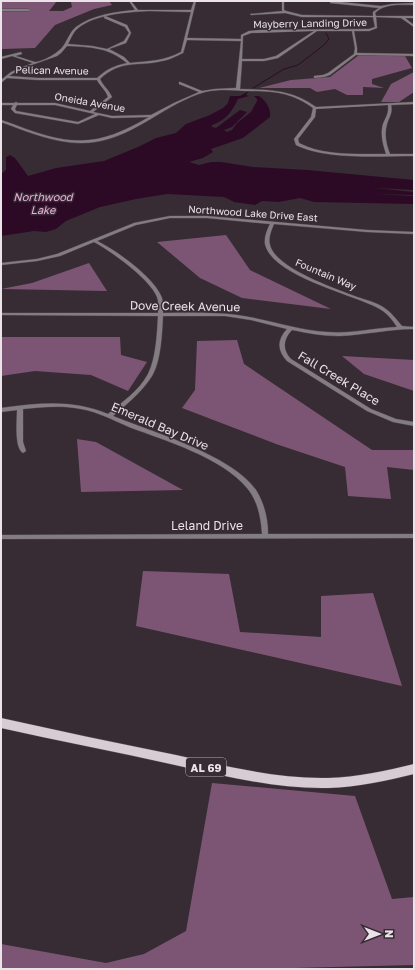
<svg xmlns="http://www.w3.org/2000/svg" width="415" height="970" viewBox="0 0 415 970" font-family="'Golos Text',sans-serif">
	<style>
		.forest { fill: #7d5574 }
		.water { fill: #2c0a26 }
		.lines { fill: none; stroke-linecap: round; stroke-linejoin: round }
		.stream { stroke: #2c0a26; stroke-width: 1 }
		.minor-casing { stroke: #544951; stroke-width: 1 }
		.major-casing { stroke: #544951; stroke-width: 1 }
		.minor { fill: #837d81; fill-rule: evenodd }
		.major { fill: #d7cbd4; fill-rule: evenodd }
		.labels { text-anchor: middle; dominant-baseline: central; stroke-width: 3; stroke-linejoin: round; paint-order: stroke }
		.far-street-label { font-size: 10px; fill: #eae3e8; stroke: #372c34 }
		.far-water-label { font-size: 11px; font-style: italic; fill: #efaddf; stroke: #372c34 }
		.shield { fill: #372c34; stroke: #b4acb2; stroke-width: 1 }
		.shield-label { font-size: 11px; font-weight: bold; fill: #eae3e8 }
		.street-label { font-size: 12px; fill: #eae3e8; stroke: #372c34 }
	</style>
	<rect width="100%" height="100%" fill="#372c34"/>
	<path class="forest" d="M1,1H57L49,11H63L72,7L71,2L76,1H109L112,5L94,9L55,25L35,48L1,49Z
		M359,55L405,56L412,68L372,79V84L384,88L363,87V95H347L335,89L317,92L310,88H259L291,80L330,77Z
		M414,72V92L399,102H381L391,84Z
		M226,235L250,270L331,309L242,298L200,278L157,242Z
		M89,263L107,291L1,289L32,283Z
		M1,337H120L121,355L147,362L128,391L91,375L35,371L1,376Z
		M237,340L244,364L372,450H414V470L387,467L391,499L348,496L345,467L276,444L182,408L195,390L197,341Z
		M342,356L414,360V391L364,374Z
		M77,439L96,442L183,490L81,492Z
		M143,571L229,574L240,632L321,637V596L373,593L402,686L136,626Z
		M212,783L355,796L392,899L414,897V965L250,969H1V944L106,963L144,954L186,931Z"/>
	<path class="water" d="M249,91L246,95L249,96L238,99C232,112 226,120 212,125V127L216,128L240,110L247,112L232,127L224,130L227,132L232,130L237,123L251,112L257,101V99L254,96H259C266,101 271,108 270,117L243,138L211,149L213,152L203,158L189,162L199,165L211,162H221L253,167L307,170L414,180V190L375,188L414,192V195L375,194L414,196V204L314,202L300,198L279,202L262,201L255,205L234,202L224,197L167,194L136,199L100,207L66,221L56,229L46,232L34,231L1,236V174L6,170V157L10,155L15,158L28,176L56,168L104,161L138,147L156,138L176,133L186,124L210,115L223,108L228,103L230,96H240Z"/>
	<g class="lines">
		<path class="stream" d="M253,88L284,69L298,65L324,45L329,39L326,33"/>
		<defs>
			<path id="minor" d="M129,1H131L138,10H191L194,1H196L187,38L241,39V35L249,31L261,30L369,29L375,27L373,17H302L285,13L251,15L250,14L283,11L282,10V1H284V10L286,11L302,15L373,16V12L379,8L330,3L331,1L381,6L392,4L414,3V5C401,5 385,3 375,13L376,16H414V18H405L414,25V27L401,18L376,17L377,28L369,31H354L357,48V53L414,54V56L356,55L330,75L324,77L314,78V76L323,75L328,73L354,54L355,48L352,31H317L278,58L264,61H242L240,89C269,90 291,89 316,107L414,102V104L391,105C393,113 389,117 387,124C384,134 386,144 390,154H414V156C380,156 326,160 296,145L294,139L311,117L313,108C294,94 277,91 253,91C238,91 221,88 205,92C166,103 136,136 95,142C63,147 31,133 1,122V120C17,125 32,132 48,136C89,147 114,137 149,117L112,118L99,115L78,124L15,113L11,109L13,105H1V103H14L16,102L18,103H55L90,111L108,97C106,90 100,86 97,80H38L7,78L1,83V80L11,72L33,63L12,56L1,59V57L21,52L22,54L15,56C20,57 31,61 35,62C43,62 60,52 64,45C68,39 70,32 76,27C92,15 115,12 135,10ZM149,11L191,12L181,52C164,61 149,61 130,63L124,57L109,49L126,43L131,33L127,25L105,16L104,18L125,27L129,33L124,41L107,49L92,46L68,44C70,40 72,35 75,31C91,14 128,12 149,11ZM314,31L276,56L264,59H242L243,36L251,33ZM187,40L241,41L236,88L215,89L202,91L180,82H179V84L199,92L174,103L151,115L112,116L93,112L112,97C109,90 103,86 100,79C121,59 137,67 162,61C170,60 176,56 183,53ZM67,46C90,47 108,47 127,63C114,66 107,69 97,78H38L9,76L20,69L57,56L61,53ZM17,105H55L95,114L78,122L16,111L15,109ZM388,105C389,113 386,117 383,124C380,135 383,144 386,154C359,154 323,156 299,143L298,139L315,117L316,109Z
				M1,9H29L30,10L29,11H1Z
				M170,216H207L367,230L414,232V234L367,232L274,224C271,231 268,238 270,245C275,268 336,289 357,297C366,300 375,302 383,307C391,312 396,319 402,326L414,327V329C389,329 364,335 339,336C323,336 307,333 292,330C283,339 282,350 291,359L371,409L396,419L414,422V426L393,422L367,411L287,361C277,350 277,340 287,329L251,320L225,316H163C162,334 161,361 152,376C142,392 127,404 113,416C152,432 232,455 256,490C264,503 268,518 268,534H414V538L1,539V535L262,534C261,518 258,501 247,488C221,457 166,441 129,427C113,420 98,412 81,409C62,405 42,407 23,409V442L26,451L23,453C14,448 17,420 17,410L1,412V408C40,403 71,399 108,414C122,402 139,391 148,374C156,358 157,334 158,316L1,315V313H158C158,308 159,302 157,297C150,279 111,251 94,242L60,256L37,261L1,265V263L37,259L57,254L134,223ZM170,218H207L270,224C267,230 264,237 265,244C272,276 352,294 378,308C386,312 392,319 397,327C374,328 351,334 327,332C296,330 267,319 237,315C213,312 187,313 163,313C163,308 163,303 162,298C155,278 116,250 97,241L136,225Z"/>
			<path id="major" d="M1,718C59,731 117,743 176,755C226,766 276,779 328,778C357,777 386,771 414,764V774C386,781 357,787 328,788C276,789 225,776 175,765C117,752 59,741 1,728Z"/>
		</defs>
		<use href="#minor" class="minor-casing"/>
		<use href="#major" class="major-casing"/>
		<use href="#minor" class="minor"/>
		<use href="#major" class="major"/>
	</g>
	<g class="labels">
		<g class="far-street-label">
			<text transform="translate(310 23) rotate(-1)">Mayberry Landing Drive</text>
			<text transform="translate(52 70) rotate(1)">Pelican Avenue</text>
			<text transform="translate(90 102) rotate(10)">Oneida Avenue</text>
			<text transform="translate(253 213) rotate(4)">Northwood Lake Drive East</text>
			<text transform="translate(326 274) rotate(23)">Fountain Way</text>
		</g>
		<g class="far-water-label">
			<text x="43" y="196">Northwood<tspan x="43" dy="13">Lake</tspan></text>
		</g>
		<rect class="shield" x="186" y="758" width="40" height="18" rx="3"/>
		<g class="shield-label">
			<text x="206" y="767">AL 69</text>
		</g>
		<g class="street-label">
			<text transform="translate(185 306) rotate(1)">Dove Creek Avenue</text>
			<text transform="translate(339 378) rotate(31)">Fall Creek Place</text>
			<text transform="translate(160 426) rotate(23)">Emerald Bay Drive</text>
			<text x="207" y="525">Leland Drive</text>
		</g>
	</g>
	<rect width="415" height="970" fill="none" stroke="#eae3e8" stroke-width="4"/>
	<g transform="translate(379 934) rotate(90)" stroke="#372c34" stroke-width="3" paint-order="stroke">
	<path d="M0-3L7 15L0 10L-7 15Z" fill="#eae3e8"/>
	<text y="-6" font-size="11" font-weight="bold" text-anchor="middle" fill="#eae3e8">N</text>
	</g>
</svg>
